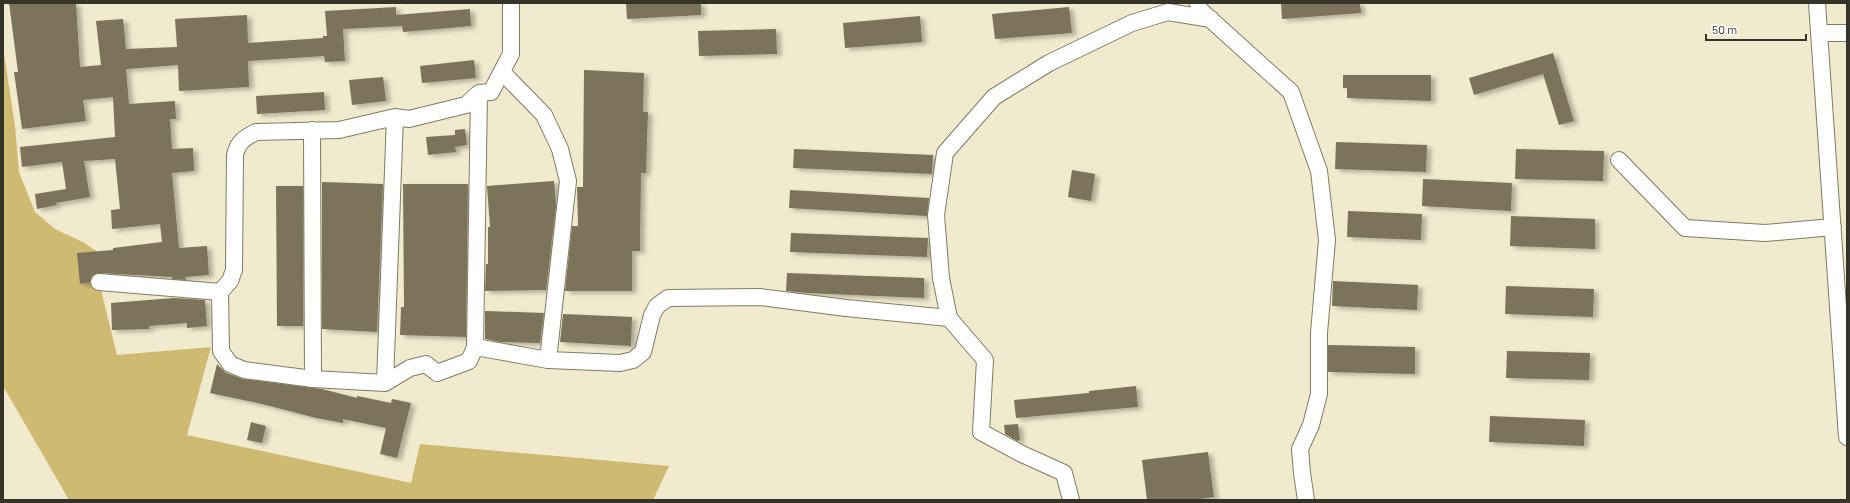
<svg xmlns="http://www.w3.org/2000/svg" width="1850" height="503" viewBox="0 0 1850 503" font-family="Barlow,sans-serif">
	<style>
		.forest { fill: #cfba72 }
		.building { fill: #7b735a; filter: url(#shadow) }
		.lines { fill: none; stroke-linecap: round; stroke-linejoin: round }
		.minor-casing { stroke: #827a61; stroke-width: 18 }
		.minor { stroke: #fff; stroke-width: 16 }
	</style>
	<defs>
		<filter id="shadow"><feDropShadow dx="4.5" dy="2.5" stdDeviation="2" flood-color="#0004"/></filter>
	</defs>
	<rect width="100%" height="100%" fill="#f2eace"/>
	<path class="forest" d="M3,47L15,126L19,172L35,212L55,229L83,242L96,251L99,282L117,355L211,347L187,435L411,483L420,444L669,466L653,500H69L3,386Z"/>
	<path class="building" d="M9,3H76L80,67L101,65L96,21L123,19L126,49L177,47L175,19L247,15L248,43L323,38V36H327L325,11L396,7V15L470,9L471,26L403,32L402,26L343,29L345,61L325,62L324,56L248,61L249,87L179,91L178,65L126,69L129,104L175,101L176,119H170L172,149L193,148L194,171L172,173L179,248L207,246L209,275L185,277L186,280L172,279V277L99,273L91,276L90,282L80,284L77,253L113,250V248L162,242L160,224L112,229L111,210L120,209L115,159L84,161L90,197L56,203L57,205L37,209L35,194L66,189L62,162L22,167L20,147L115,137L113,97L83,100L86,121L22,129L14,72H18Z
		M626,3H701V15L627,19Z
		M1281,3H1360L1361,13L1282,19Z
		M1069,7L1072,33L995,39L992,14Z
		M920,16L922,42L845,48L843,23Z
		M776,29L777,54L699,56L698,31Z
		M1553,53L1574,121L1559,125L1543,74L1474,95L1469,78Z
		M474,60L476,78L422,83L420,66Z
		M584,70L644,73L643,112H648L646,173H641L640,251H632V291H565L572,226H578L577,187H583Z
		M1343,75H1431V101L1347,98V88H1343Z
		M383,77L386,101L352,105L349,80Z
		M324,92L325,110L257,114L256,96Z
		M465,129L467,145L455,147L456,152L428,155L426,137L455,135V130Z
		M1336,142L1427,145L1426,172L1335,169Z
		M794,149L933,155L932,174L793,168Z
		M1516,149L1604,151L1603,181L1515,179Z
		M1072,170L1095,174L1091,201L1068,197Z
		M1423,179L1512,183L1511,211L1422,206Z
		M554,181L556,206L546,290L485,291L486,264H488V227H490L487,186Z
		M322,182L383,184L377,332L322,329Z
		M403,184H468L466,337L400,335L401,307H404Z
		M276,186H303V326H277Z
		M790,190L929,198L927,216L789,208Z
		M1348,211L1422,214L1421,240L1347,237Z
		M1511,216L1595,219V249L1510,246Z
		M791,233L928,238L927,257L790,252Z
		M787,273L924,278V298L807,293L786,291Z
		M1333,281L1418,285L1417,310L1332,306Z
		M1506,286L1594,289L1593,317L1505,314Z
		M174,298L205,300L207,326L187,328V323L149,326V329L112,330L111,303Z
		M485,311L544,313L540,343L500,342L485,339Z
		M563,314L632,317L631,346L560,342Z
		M1328,345L1415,347V374L1328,372Z
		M1507,351L1590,353L1589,380L1506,378Z
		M217,364L226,373L243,379L322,389L357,398V396L391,403L392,399L411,403L397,458L380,454L386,428L343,419V423L316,418L262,404L210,393Z
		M1136,386L1138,407L1016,418L1014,400L1089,393V391Z
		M1490,416L1585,420L1584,446L1489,442Z
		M251,422L266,426L262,443L247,440Z
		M1018,424L1020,440L1017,441L1005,434L1004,425Z
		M1208,452L1214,497L1193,500H1147L1142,460Z"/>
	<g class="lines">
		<defs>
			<path id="minor" d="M1198,3L1199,9L1291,92L1319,171L1327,240L1319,333V394L1311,425L1300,449L1302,473L1306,500
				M1817,3L1847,437
				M1820,33H1847
				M502,72L544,115L560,149L568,181L548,360
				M312,130L313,379
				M1619,160L1685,228L1765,233L1833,227
				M99,282L220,292L230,281L234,270L235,155C238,142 244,138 256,132L339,130L395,117L409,119L466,105L479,93L491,92L511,54V3
				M220,292L221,351L230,364L244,370L313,379L385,383L410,368L426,364L437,373L469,361L475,347L548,360L620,363L633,360L643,352L652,315L657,306L668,298L760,297L846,308L949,318
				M475,347L479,93
				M385,383L395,117
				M1071,500L1064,473L1022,454L981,432L985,360L949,318L941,278L936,215L945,153L994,97L1049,63L1132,23L1168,12L1211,19"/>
		</defs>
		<use href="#minor" class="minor-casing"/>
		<use href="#minor" class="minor"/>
	</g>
	<rect width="1850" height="503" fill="none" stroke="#363328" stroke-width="8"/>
	<path d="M1706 34v6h100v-6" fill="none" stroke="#363328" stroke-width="2"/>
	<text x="1712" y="34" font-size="12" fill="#363328" stroke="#ffffff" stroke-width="3" paint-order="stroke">50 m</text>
</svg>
